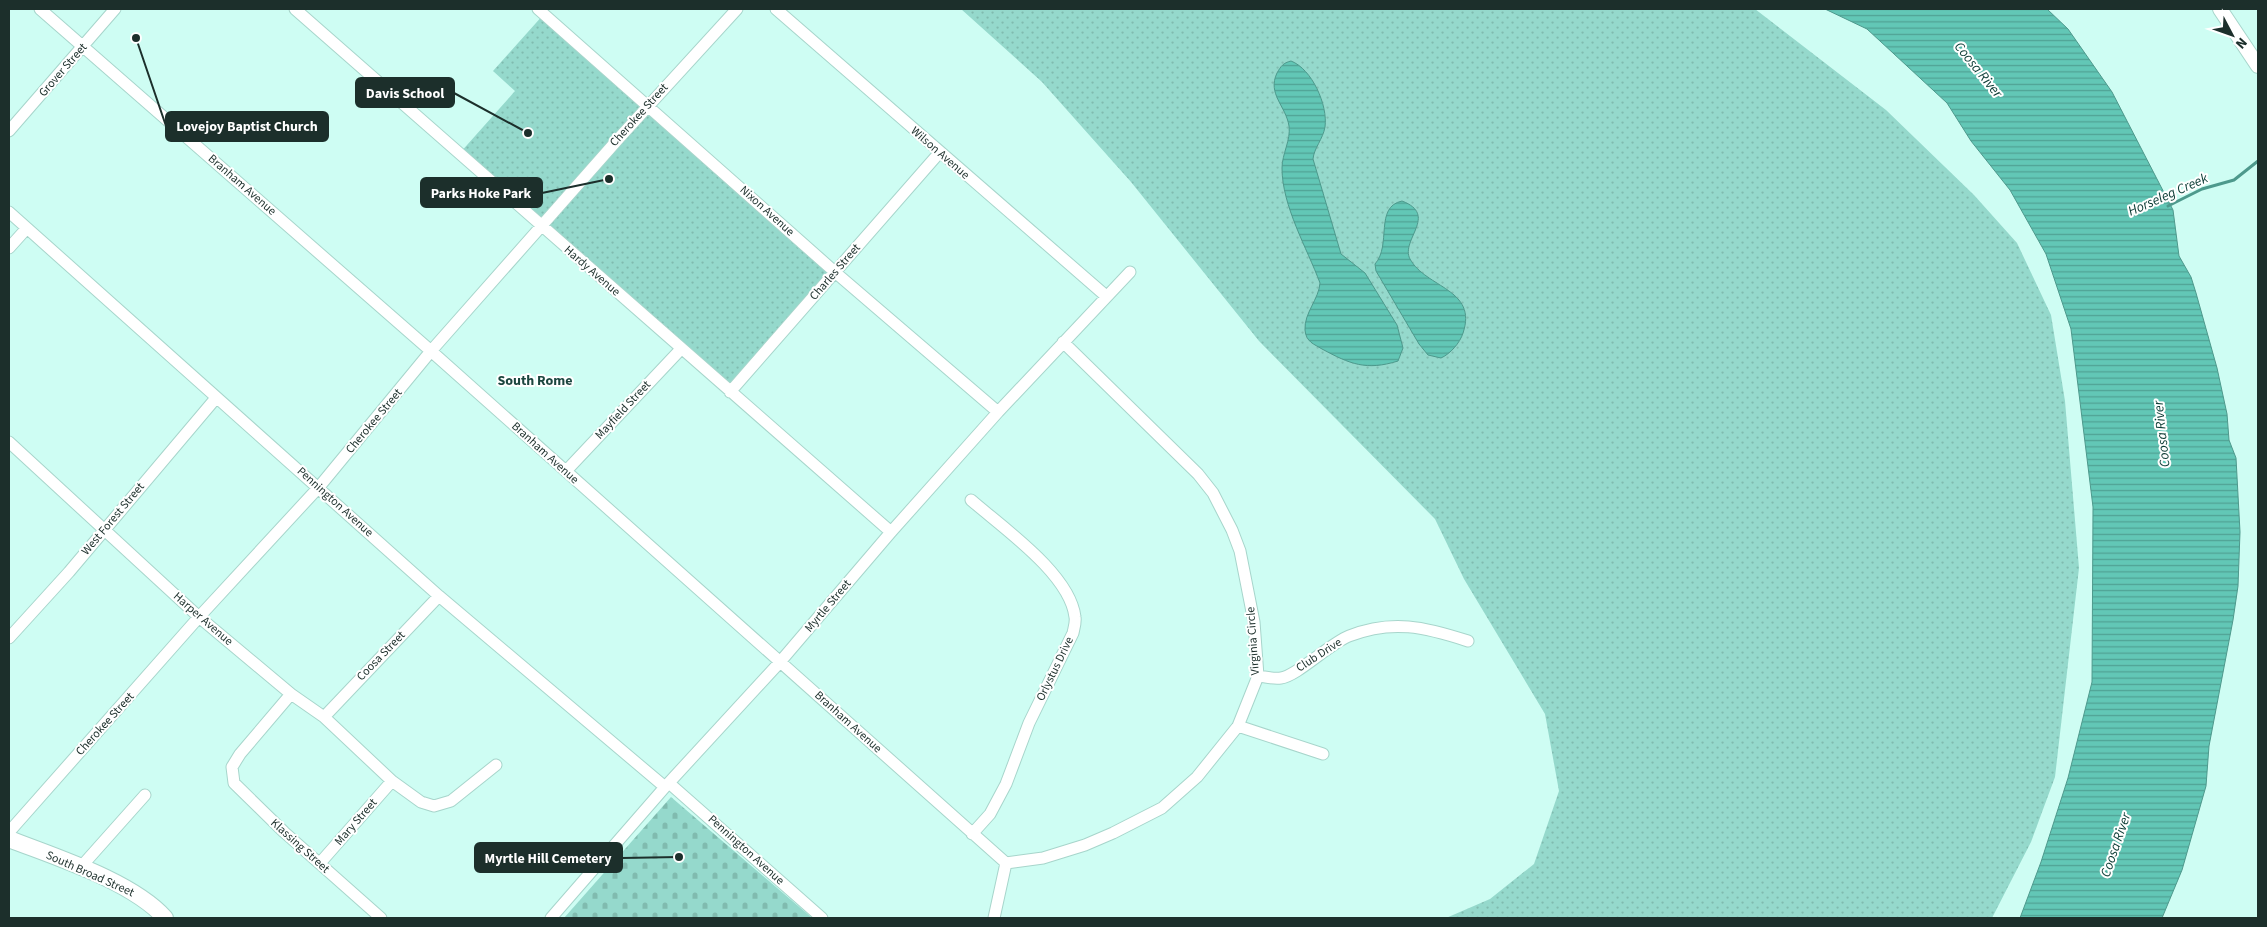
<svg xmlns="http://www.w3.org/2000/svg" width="2267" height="927" viewBox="0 0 2267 927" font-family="'Source Sans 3',sans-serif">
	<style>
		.grass { fill: url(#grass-dots) }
		.cemetery { fill: url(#cemetery-stones) }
		.water { fill: url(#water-rules); stroke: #4d998c }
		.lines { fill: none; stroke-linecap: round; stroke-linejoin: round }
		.stream { stroke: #4d998c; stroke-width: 3 }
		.minor-casing { stroke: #a7d5cb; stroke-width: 13 }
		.tertiary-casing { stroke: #a7d5cb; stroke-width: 16 }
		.secondary-casing { stroke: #a7d5cb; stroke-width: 18 }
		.minor { stroke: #fff; stroke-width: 11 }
		.tertiary { stroke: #fff; stroke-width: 14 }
		.secondary { stroke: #fff; stroke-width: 16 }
		.labels { text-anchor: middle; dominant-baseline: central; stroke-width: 4; stroke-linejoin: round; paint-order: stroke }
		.street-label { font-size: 12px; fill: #1c2f2b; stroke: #fff }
		.water-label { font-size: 14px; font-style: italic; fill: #0c3c35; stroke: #fff }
		.neighbourhood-label { font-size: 14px; font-weight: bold; fill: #1b463f; stroke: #fff }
		.leader { fill: none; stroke: #1c2f2b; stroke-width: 2 }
		.callout-dot { fill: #1c2f2b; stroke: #fff; stroke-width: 2 }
		.callout { fill: #1c2f2b; stroke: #1c2f2b; stroke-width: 2 }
		.callout-label { font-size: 14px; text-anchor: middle; font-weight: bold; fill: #fff }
	</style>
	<defs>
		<pattern id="grass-dots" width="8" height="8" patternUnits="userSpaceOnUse" patternTransform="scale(1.25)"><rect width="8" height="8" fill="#95d9cc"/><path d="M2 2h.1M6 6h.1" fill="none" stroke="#80bbaf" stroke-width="1.8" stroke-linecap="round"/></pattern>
		<pattern id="cemetery-stones" width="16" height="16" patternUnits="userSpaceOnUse" patternTransform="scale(1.25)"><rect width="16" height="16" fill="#95d9cc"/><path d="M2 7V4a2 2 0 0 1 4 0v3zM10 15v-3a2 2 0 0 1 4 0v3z" fill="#80bbaf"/></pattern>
		<pattern id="water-rules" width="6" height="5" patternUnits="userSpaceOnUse" patternTransform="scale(1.25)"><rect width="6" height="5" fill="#62c7b6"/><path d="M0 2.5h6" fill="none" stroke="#50a294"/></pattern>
	</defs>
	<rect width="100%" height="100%" fill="#cefdf3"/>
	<path class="grass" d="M961,9H1755L1886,110L1974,195L2017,243L2051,315L2065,401L2079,568L2055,777L2031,842L1992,918H1446L1490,899L1534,864L1559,791L1545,714L1464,579L1435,519L1259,341L1131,182L1042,82Z
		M544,14L836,273L730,392L459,154L515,91L493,71Z"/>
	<path class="cemetery" d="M671,797L811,917V918H564Z"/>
	<path class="water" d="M1825,9H2047L2068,29L2112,92L2173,210L2179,256L2191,277L2196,293L2217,368L2227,414L2229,440L2236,458L2240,532L2238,586L2233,620L2209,746L2206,786L2182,870L2162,918H2020L2041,862L2068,778L2092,682L2093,507L2071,329L2046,254L2010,190L1971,141L1947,103L1867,29Z
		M1291,61C1312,69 1328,105 1325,127C1323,139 1314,148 1313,159L1341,254L1365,273L1397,325L1403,348L1398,361C1366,371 1350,364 1322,349C1314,344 1306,342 1305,330C1304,313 1319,299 1320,283C1307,248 1282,206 1282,168C1282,154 1291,140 1289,126C1286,106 1267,94 1277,73C1281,66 1283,63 1291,61Z
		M1402,201C1439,215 1400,240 1410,259C1426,288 1478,289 1463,333C1460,343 1450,354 1441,358L1428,355L1419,344L1376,271L1375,264C1392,245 1374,207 1402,201Z"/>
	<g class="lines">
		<path class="stream" d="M2168,206L2202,189L2234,180L2258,161"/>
		<defs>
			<path id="minor" d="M40,9L431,351L1006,863
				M295,9L891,532
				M538,9L836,273L998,412
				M776,9L1106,296
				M9,131L115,9
				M9,212L439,596L665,787
				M9,248L27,228
				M730,392L940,152
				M9,442L199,617L291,694L324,717L392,781L421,802L434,806L451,801L496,765
				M566,471L681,349
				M971,500C1003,528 1070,574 1075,617C1076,622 1074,628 1073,633L1029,723L1006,784L990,814L972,834
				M9,638L69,572L216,398
				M1258,676C1266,677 1273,679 1281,678C1297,676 1329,644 1349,636C1392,619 1425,627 1468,641
				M291,694L240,754L232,767L234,783L284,832L381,918
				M324,717L439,596
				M1238,726L1323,754
				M669,783L822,918
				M9,832L199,617L319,487L431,351L620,137L737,9
				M320,863L392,781
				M1006,863L1043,858L1085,845L1113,833L1162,808L1197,777L1238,726L1258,676L1254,622L1240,551L1232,530L1213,493L1198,474L1063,342
				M80,868L145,795
				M551,918L665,787L780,662L891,532L998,412L1130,272
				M994,918L1006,863"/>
			<path id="tertiary" d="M2220,9L2258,66"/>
			<path id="secondary" d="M9,839C55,857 132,881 165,918"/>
		</defs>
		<use href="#minor" class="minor-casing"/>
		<use href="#tertiary" class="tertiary-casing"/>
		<use href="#secondary" class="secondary-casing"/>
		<use href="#minor" class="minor"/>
		<use href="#tertiary" class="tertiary"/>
		<use href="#secondary" class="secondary"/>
	</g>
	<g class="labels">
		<g class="street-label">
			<text transform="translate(63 70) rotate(-49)">Grover Street</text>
			<text transform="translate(639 115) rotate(-48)">Cherokee Street</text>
			<text transform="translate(940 153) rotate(41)">Wilson Avenue</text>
			<text transform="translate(242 185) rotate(41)">Branham Avenue</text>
			<text transform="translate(767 211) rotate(42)">Nixon Avenue</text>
			<text transform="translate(592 271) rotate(41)">Hardy Avenue</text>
			<text transform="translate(835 272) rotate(-49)">Charles Street</text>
			<text transform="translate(623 410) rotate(-47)">Mayfield Street</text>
			<text transform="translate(374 421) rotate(-50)">Cherokee Street</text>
			<text transform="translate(545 453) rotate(42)">Branham Avenue</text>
			<text transform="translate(335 502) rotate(42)">Pennington Avenue</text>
			<text transform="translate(113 519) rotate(-50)">West Forest Street</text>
			<text transform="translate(828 606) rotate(-50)">Myrtle Street</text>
			<text transform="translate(203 619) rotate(41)">Harper Avenue</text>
			<text transform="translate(1253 641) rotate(-94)">Virginia Circle</text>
			<text transform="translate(1319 655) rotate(-33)">Club Drive</text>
			<text transform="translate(381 656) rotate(-46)">Coosa Street</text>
			<text transform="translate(1055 669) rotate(-64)">Orlystus Drive</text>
			<text transform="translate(848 722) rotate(42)">Branham Avenue</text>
			<text transform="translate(105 724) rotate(-48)">Cherokee Street</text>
			<text transform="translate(356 822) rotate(-49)">Mary Street</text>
			<text transform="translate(300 846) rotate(42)">Klassing Street</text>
			<text transform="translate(746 850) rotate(42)">Pennington Avenue</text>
			<text transform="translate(90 874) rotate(24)">South Broad Street</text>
		</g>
		<g class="water-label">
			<text transform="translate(1978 70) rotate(51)">Coosa River</text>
			<text transform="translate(2168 195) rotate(-24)">Horseleg Creek</text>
			<text transform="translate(2162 434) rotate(-96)">Coosa River</text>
			<text transform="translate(2116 845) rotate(-71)">Coosa River</text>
		</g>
		<g class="neighbourhood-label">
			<text x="535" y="381">South Rome</text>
		</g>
	</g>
	<path class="leader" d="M528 133L454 93M136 38L166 126M609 179L542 193M679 857L622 858"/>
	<g class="callout-dot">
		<circle cx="528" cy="133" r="5"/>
		<circle cx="136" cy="38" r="5"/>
		<circle cx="609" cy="179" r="5"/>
		<circle cx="679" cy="857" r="5"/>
	</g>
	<g class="callout">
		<rect x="356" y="78" width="98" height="29" rx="5"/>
		<rect x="166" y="112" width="162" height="29" rx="5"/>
		<rect x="421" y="178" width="121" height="29" rx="5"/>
		<rect x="475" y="843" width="147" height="29" rx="5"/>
	</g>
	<g class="callout-label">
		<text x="405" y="98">Davis School</text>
		<text x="247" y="131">Lovejoy Baptist Church</text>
		<text x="481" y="198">Parks Hoke Park</text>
		<text x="548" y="863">Myrtle Hill Cemetery</text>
	</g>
	<rect width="2267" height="927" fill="none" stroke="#1c2f2b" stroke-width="20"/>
	<g transform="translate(2232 35) rotate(131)" stroke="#ffffff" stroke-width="4" paint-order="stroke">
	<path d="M0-4L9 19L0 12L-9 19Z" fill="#1c2f2b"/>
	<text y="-8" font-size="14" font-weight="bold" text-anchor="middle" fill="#1c2f2b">N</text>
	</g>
</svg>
